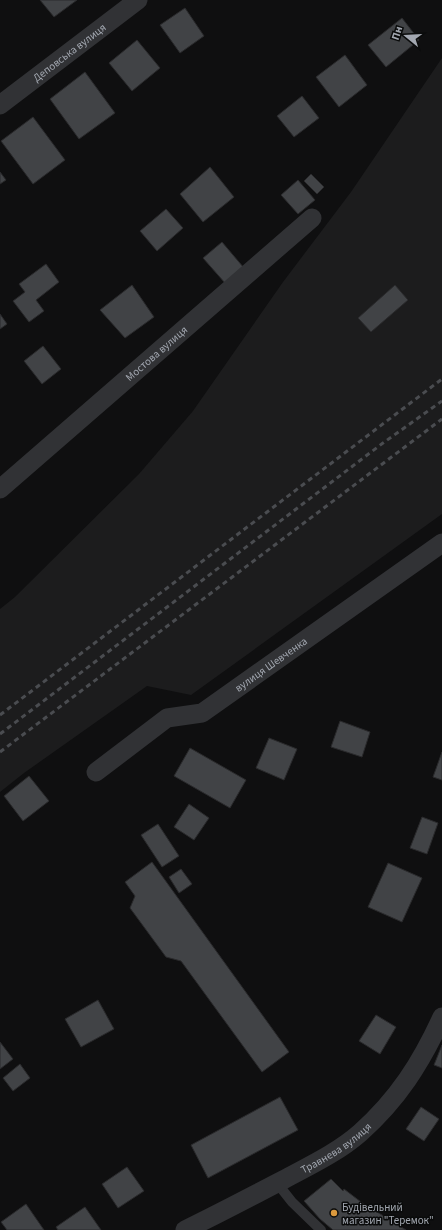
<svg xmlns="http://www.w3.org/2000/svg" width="442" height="1230" viewBox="0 0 442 1230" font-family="'Source Sans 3',sans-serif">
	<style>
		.built { fill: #1c1c1d }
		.building { fill: #414346; stroke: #2a2a2c }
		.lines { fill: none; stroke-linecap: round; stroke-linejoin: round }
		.lane { stroke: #313235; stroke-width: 10 }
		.street { stroke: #313235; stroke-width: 19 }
		.rail { stroke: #4a4c50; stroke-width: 3; stroke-dasharray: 5 4; stroke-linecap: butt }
		.poi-dot { fill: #db993d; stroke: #0a0b0b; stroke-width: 1.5 }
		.labels { text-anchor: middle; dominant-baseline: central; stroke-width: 3; stroke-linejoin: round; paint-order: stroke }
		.street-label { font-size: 11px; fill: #a2a7b0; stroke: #0a0b0b }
		.poi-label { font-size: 11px; fill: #a2a7b0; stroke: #0a0b0b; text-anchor: start }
	</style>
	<rect width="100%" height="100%" fill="#0f0f10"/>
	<path class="built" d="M442,58V514L191,695L147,686L24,773L0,792V609L15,597L139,474L193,411L283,282L351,192Z"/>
	<path class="building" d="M40,0H77L54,17Z
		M185,8L204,36L180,53L160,25Z
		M402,18L419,40L386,67L368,45Z
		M137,40L160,68L132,91L109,63Z
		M345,55L367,85L339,107L316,77Z
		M85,72L115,113L79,139L50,99Z
		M302,96L319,118L294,137L277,116Z
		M33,117L65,160L33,184L1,141Z
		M210,167L234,197L203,222L180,194Z
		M0,172L6,180L0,184Z
		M311,174L324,187L317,194L304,181Z
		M298,180L315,200L298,214L281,195Z
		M166,209L183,228L157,251L140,231Z
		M222,242L244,268L225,283L203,258Z
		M46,264L59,282L36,300L44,311L29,322L13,301L25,292L19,284Z
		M132,285L154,317L125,338L100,310Z
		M395,285L408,300L371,332L358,318Z
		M0,314L7,324L0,329Z
		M43,346L61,369L42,384L24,361Z
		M340,721L370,732L362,757L331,747Z
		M269,738L297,749L284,780L256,768Z
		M190,748L246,780L230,808L174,776Z
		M442,752V780L433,777Z
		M29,776L49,801L23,821L4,796Z
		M189,804L209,818L194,840L174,827Z
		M422,817L438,823L427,854L410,848Z
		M158,824L179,856L162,867L141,835Z
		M152,862L289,1052L262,1072L181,961L166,957L130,908L135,896L125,882Z
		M388,863L422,878L402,922L368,907Z
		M181,869L192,884L179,893L169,877Z
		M98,1000L114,1029L81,1047L65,1019Z
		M376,1015L396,1027L380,1054L359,1041Z
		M0,1042L13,1059L0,1069Z
		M442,1045V1068L434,1065Z
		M20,1064L30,1078L13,1091L3,1078Z
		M280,1097L298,1130L208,1178L191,1145Z
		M421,1107L439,1119L424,1141L406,1129Z
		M127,1167L144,1191L118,1208L102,1184Z
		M331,1179L343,1191L344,1189L361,1202L406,1230H333L320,1219L304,1201Z
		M26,1204L44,1230H7L1,1222Z
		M85,1207L101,1230H58L56,1227Z"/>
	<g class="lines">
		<path class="lane" d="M277,1183L292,1202L321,1230"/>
		<g class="street">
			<path id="s1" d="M0,105L138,0"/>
			<path id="s2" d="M0,489L312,218"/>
			<path id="s3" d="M96,772L167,718L202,713L442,543"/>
			<path id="s4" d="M185,1230C218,1214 250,1197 283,1180C309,1166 337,1153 360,1133C398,1099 421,1063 442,1017"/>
		</g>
		<path class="rail" d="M0,715L442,379
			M0,734L383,443L442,401
			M0,752L442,419"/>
	</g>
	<circle class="poi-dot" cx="334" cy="1213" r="4"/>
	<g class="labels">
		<g class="street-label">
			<text stroke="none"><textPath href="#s1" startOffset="87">Деповська вулиця</textPath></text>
			<text stroke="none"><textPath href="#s2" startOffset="207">Мостова вулиця</textPath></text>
			<text stroke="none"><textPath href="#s3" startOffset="209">вулиця Шевченка</textPath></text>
			<text stroke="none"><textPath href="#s4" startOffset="172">Травнева вулиця</textPath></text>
		</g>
		<g class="poi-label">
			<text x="342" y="1207">Будівельний<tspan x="342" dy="13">магазин "Теремок"</tspan></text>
		</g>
	</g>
	<g transform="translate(406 36) rotate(288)" stroke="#0a0b0b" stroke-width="3" paint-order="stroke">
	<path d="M0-3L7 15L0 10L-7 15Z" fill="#a2a7b0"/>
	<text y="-6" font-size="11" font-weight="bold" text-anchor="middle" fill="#a2a7b0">Пн</text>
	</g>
</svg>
